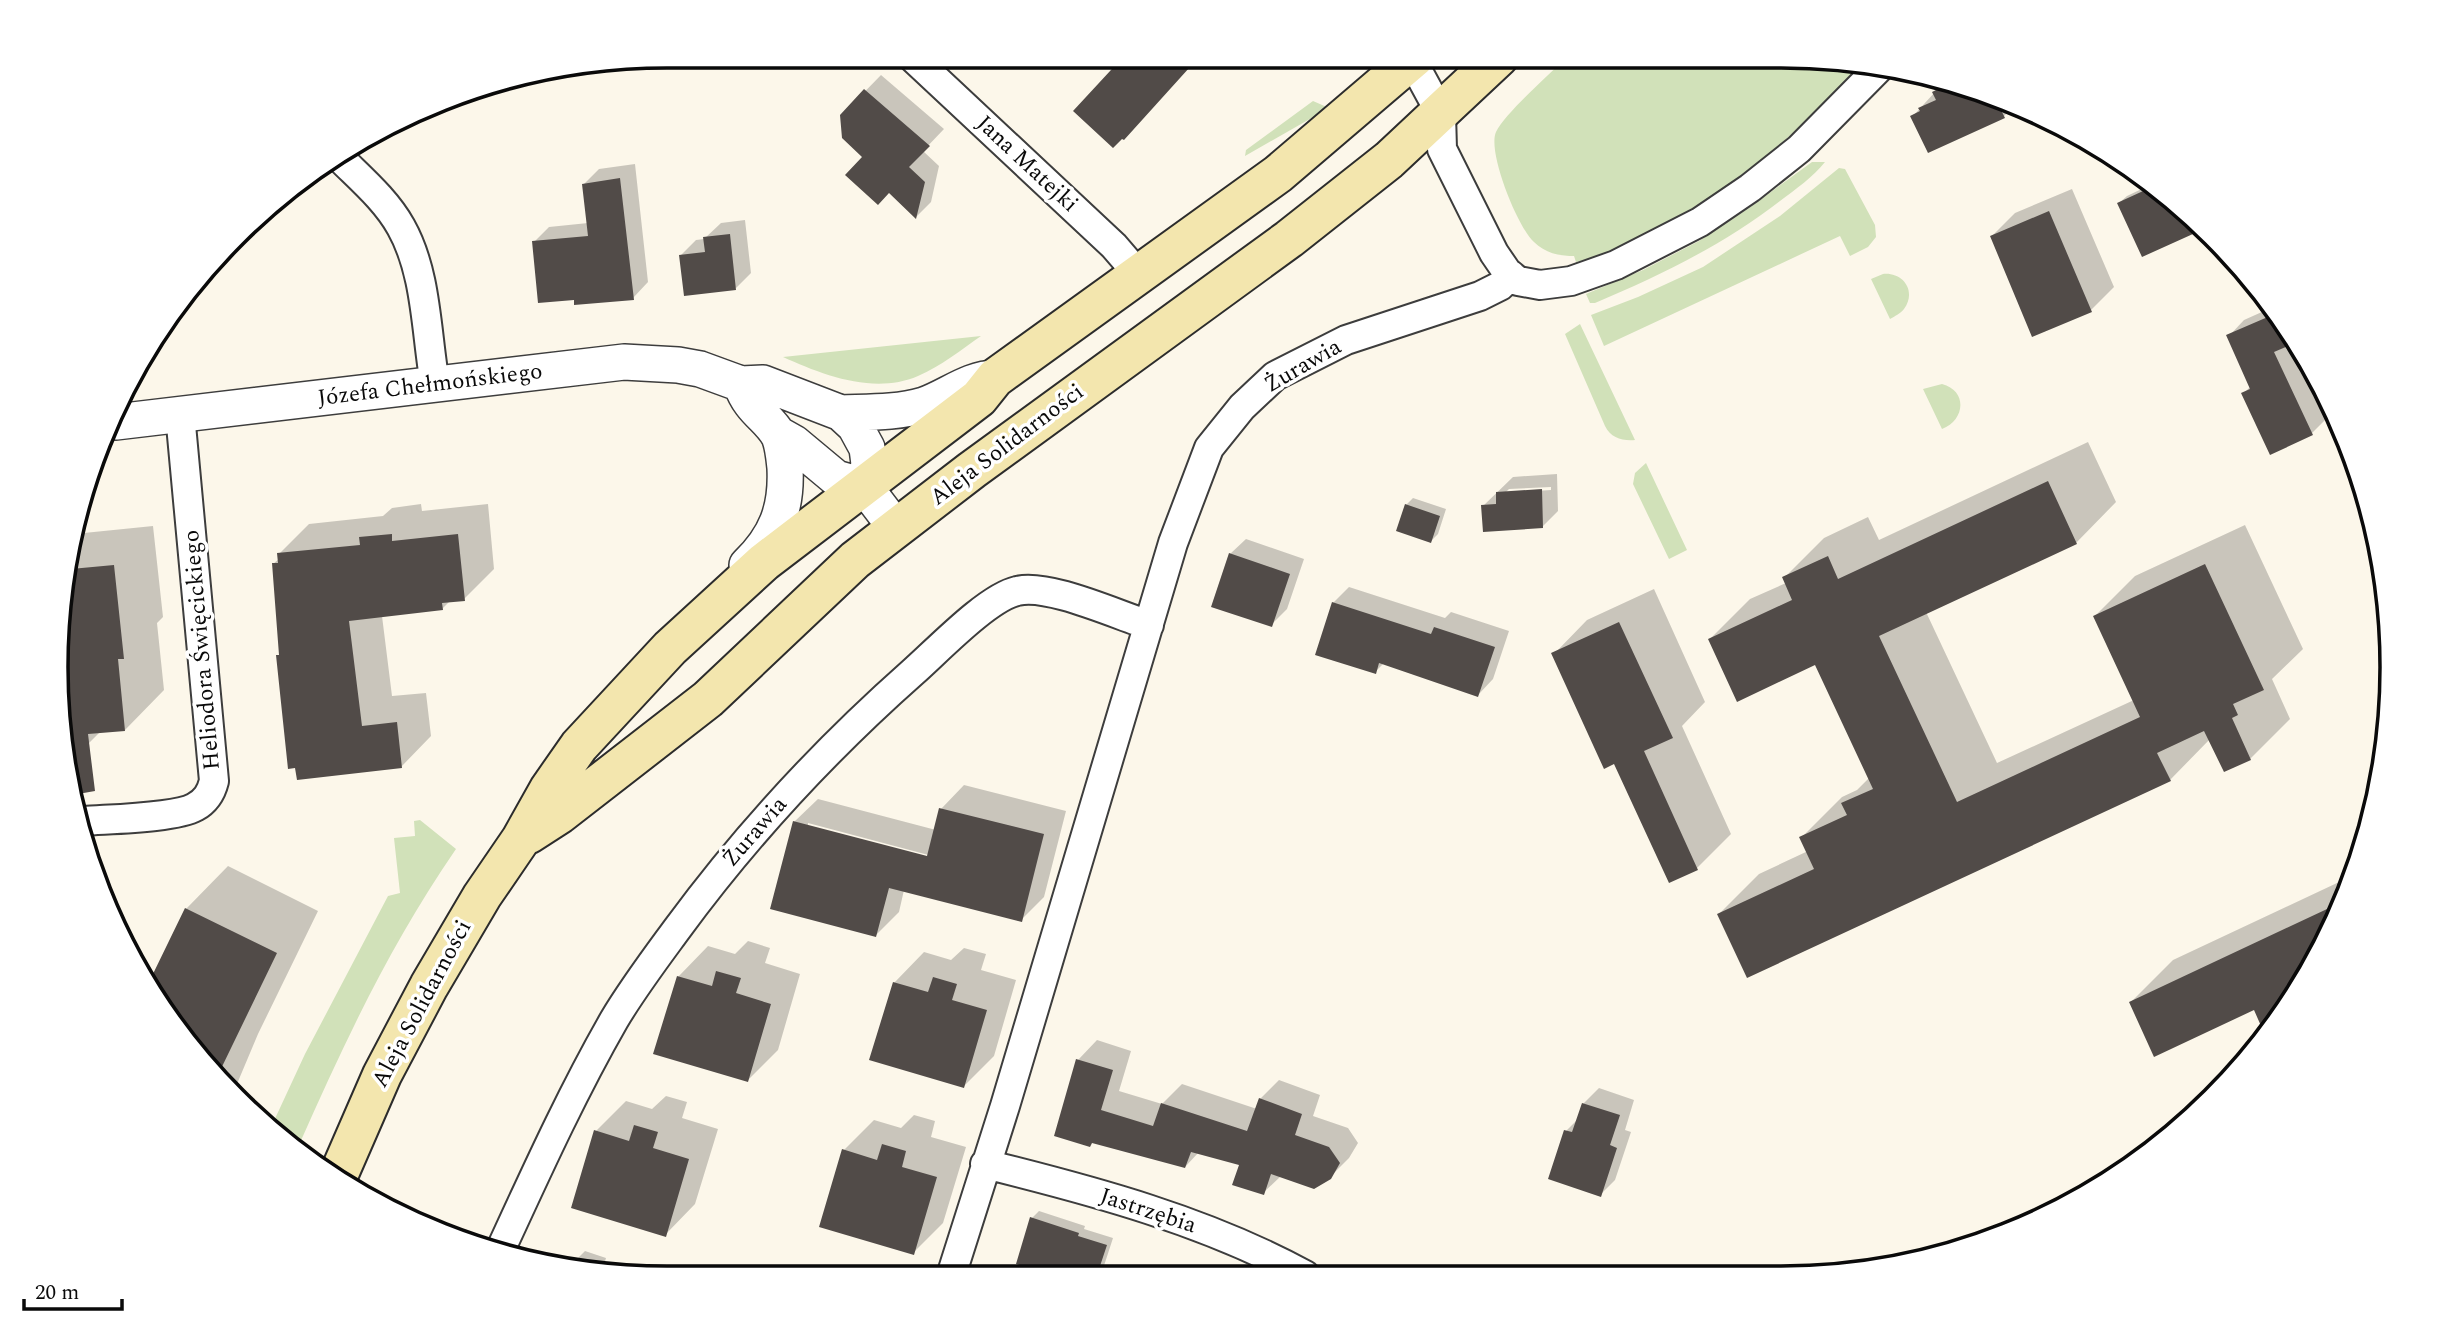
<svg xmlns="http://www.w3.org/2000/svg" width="2448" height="1334" viewBox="0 0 2448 1334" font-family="Spectral,serif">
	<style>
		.green { fill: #d1e1b9 }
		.shadow { fill: #0003; fill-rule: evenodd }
		.building { fill: #514b48 }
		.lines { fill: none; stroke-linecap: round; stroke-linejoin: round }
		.minor-casing { stroke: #3d3d3d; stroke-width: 32 }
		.tertiary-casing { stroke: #3d3d3d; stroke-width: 38 }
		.secondary-casing { stroke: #2c2c2c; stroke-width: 42 }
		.minor { stroke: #fff; stroke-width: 28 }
		.tertiary { stroke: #fff; stroke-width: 35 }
		.secondary { stroke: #f3e6ae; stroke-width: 38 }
		.labels { text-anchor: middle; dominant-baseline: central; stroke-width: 7; stroke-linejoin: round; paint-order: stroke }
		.street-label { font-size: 23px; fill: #0a0a0a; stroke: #fff }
		.rim { fill: none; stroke: #0a0a0a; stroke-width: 3.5 }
	</style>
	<rect width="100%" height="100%" fill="#fcf7ea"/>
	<path class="green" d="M1567,57H1821L1864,64C1795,135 1734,190 1646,234C1624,245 1600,258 1576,262L1574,256C1559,256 1545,253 1534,242C1518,228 1487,152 1496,132C1506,112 1549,75 1567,57Z
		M1313,101L1329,108L1245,156L1246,150Z
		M1812,162H1825C1813,177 1796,189 1780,201C1723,245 1661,275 1595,303H1590L1586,294L1643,270L1699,241L1749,208Z
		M1839,168L1845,169L1875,225L1876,237L1868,247L1850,256L1840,236L1604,346L1591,315L1638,297L1703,267L1780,216Z
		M1883,274C1903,272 1917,291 1904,309C1900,314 1895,316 1890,319L1871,279Z
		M1580,324L1635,440C1622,441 1611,438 1605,426L1565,334Z
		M981,336C961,350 941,366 918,376C874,395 823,375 783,357Z
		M1942,384C1968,391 1965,420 1942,429L1923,389Z
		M1646,463L1687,550L1669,559L1633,484L1635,473Z
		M420,820L456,849C390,945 346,1039 299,1145L273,1123L305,1054L388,896L400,893L394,838L415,836L414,821Z"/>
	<path class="shadow" d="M1129,57H1197L1133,128L1117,70Z
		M881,75L944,129L923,151L939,166L931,202L916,217L865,157L841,116Z
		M1946,80L2013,107L2004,116H1913Z
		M635,164L648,282L633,298H576L534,242L549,227L588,223L584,184L599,169Z
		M2152,184L2184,207L2119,203L2127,196Z
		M2072,189L2114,287L2091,310L1992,236L2015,213Z
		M745,220L751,273L736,288L681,255L696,240L704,239L721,223Z
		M2273,307L2294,341L2292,342L2327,418L2312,433L2243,394L2251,386L2229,336L2244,320Z
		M2088,442L2116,502L2076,543L1926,612L1997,763L2134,700L2095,616L2135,576L2245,525L2303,649L2272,679L2290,719L2250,759L2210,739L2170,780L1719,914L1759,874L1808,851L1802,837L1842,797L1857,790L1869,778L1816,663L1710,639L1750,599L1786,583L1784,578L1824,538L1868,517L1879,540Z
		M1557,474L1558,511L1543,526L1483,506L1513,477ZM1551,487V490L1505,493L1509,489Z
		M1413,498L1446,509L1438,534L1431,541L1406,505Z
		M421,504L422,511L488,504L494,569L464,599L450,601L442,609L382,616L392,696L426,693L431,736L401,767L278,656L280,654L273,564L280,558L279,554L309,524L383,516L392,508Z
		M153,526L163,617L157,623L164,690L125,730L100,732L89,743L66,745L57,707L74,534Z
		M1246,539L1304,559L1287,609L1271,625L1230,554Z
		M1349,587L1445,618L1451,612L1509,631L1493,679L1478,695L1384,663L1375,672L1333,603Z
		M1654,589L1705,702L1682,726L1731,834L1697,868L1669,881L1615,762L1554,654L1587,620Z
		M964,785L1066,811L1044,897L1021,920L904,890L899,912L876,935L794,822L818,799L936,830L941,809ZM808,823L936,857L935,860L808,827Z
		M228,866L318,911L258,1034L234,1091L208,1070L152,980L186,909Z
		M2354,875L2310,972L2266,1033L2254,1008L2131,1002L2173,960Z
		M748,941L770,948L765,963L800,974L778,1050L748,1080L678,977L708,946L735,954Z
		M964,948L986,954L981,970L1016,980L994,1056L964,1086L894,983L924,952L951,960Z
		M1097,1040L1131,1051L1119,1091L1162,1104L1182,1084L1257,1109L1260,1099L1279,1080L1320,1095L1313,1116L1348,1128L1358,1143L1349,1158L1329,1178L1281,1176L1263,1193L1241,1164L1199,1152L1185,1167L1094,1141L1056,1135L1078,1060Z
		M1599,1088L1634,1100L1625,1130L1631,1132L1615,1180L1600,1195L1566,1131L1579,1118L1583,1104Z
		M666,1096L687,1102L682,1118L718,1129L695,1204L665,1235L596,1131L626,1101L652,1109Z
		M914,1115L935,1121L931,1137L966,1147L943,1223L913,1253L844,1150L874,1120L901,1128Z
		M1039,1211L1085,1226L1084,1229L1113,1238L1101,1275H1061L1018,1263L1032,1218Z
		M585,1251L606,1258L602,1272L539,1262L545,1256L572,1264Z"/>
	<path class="building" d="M1123,57H1199L1124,140L1122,139L1113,148L1073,111Z
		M1952,82L1996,100L2005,118L1928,153L1910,116L1920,111L1918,108L1936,100L1932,92Z
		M864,89L930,146L909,167L925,182L916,219L889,193L878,205L845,175L862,157L842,138L840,115Z
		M620,178L634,300L574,305V300L538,303L532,241L588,236L582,184Z
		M2154,186L2184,207L2204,229L2142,257L2117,203Z
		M2049,211L2092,312L2032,337L1990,236Z
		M730,234L736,290L684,296L679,255L705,252L703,237Z
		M2277,313L2295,343L2274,352L2313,435L2270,455L2241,393L2250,389L2226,335Z
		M2048,481L2077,544L1879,636L1957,802L2140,717L2093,616L2205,564L2264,690L2233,704L2238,715L2232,718L2251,760L2224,772L2204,731L2157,753L2171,781L1747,978L1717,914L1814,869L1799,837L1847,815L1841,803L1873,789L1815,665L1737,702L1708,639L1792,600L1782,577L1828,556L1838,579Z
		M1542,489L1543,528L1483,532L1481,505L1496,504V492Z
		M1405,504L1440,516L1431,543L1396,531Z
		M392,534V541L458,534L465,601L442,603L443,610L349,621L362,726L397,722L402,768L297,780L295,768L288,769L276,655H279L272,563H278L277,553L360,545L359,537Z
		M1229,553L1290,574L1272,627L1211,607Z
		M114,565L124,659H118L125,731L88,734L95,791L78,794L57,707L62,664H66L64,641L71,569Z
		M1332,602L1431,634L1434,627L1495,647L1478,697L1379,663L1376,674L1315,655Z
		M1619,622L1673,738L1644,751L1698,870L1669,883L1614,764L1604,769L1551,653Z
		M939,808L1044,834L1022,922L889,888L876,937L770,909L793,821L927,856Z
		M2342,902L2310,972L2265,1035L2254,1010L2154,1057L2129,1002Z
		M185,908L277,953L217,1077L208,1070L151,978Z
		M716,971L741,978L736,993L771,1004L748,1082L653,1054L677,976L712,986Z
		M933,977L957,984L952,1000L987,1010L964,1088L869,1060L893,982L928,992Z
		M1076,1059L1113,1070L1101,1110L1153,1126L1161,1103L1247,1131L1259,1098L1302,1114L1295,1135L1329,1147L1340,1163L1331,1179L1314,1189L1271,1174L1264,1195L1232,1185L1239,1165L1191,1152L1185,1168L1092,1143L1090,1147L1054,1136Z
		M1582,1103L1620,1115L1610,1145L1617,1148L1601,1197L1548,1179L1564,1130L1572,1132Z
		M634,1125L658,1132L653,1148L689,1159L666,1237L571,1208L594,1130L629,1141Z
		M882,1144L906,1151L902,1167L937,1177L914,1255L819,1227L842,1149L877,1160Z
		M1030,1217L1079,1233L1078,1236L1107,1245L1097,1275H1055L1016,1264Z"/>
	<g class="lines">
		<defs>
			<path id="minor" d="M911,56L1114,246L1139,275
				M1410,57L1441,114L1442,149L1494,253L1507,272L1518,281L1540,285L1571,281L1616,265L1700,222L1750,188L1799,149L1880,67
				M340,158C361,179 386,200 401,227C427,273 426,333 435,384
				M84,821C109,819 176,818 195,807C206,801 211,793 214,781L180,414
				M985,1164C1094,1191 1206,1221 1305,1275
				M499,1253C535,1175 571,1095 614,1020C633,988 655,959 677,929C746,835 826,749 913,672C938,650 987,598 1017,591C1048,583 1117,615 1149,625
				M951,1276L1005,1106L1173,543L1209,448L1242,407L1275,376L1346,340L1480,296L1500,286L1511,275"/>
			<path id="tertiary" d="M741,384C751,412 768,416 779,436C783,446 784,458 785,468C787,509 776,537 747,565
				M841,413C868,412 897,413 924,405C947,397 970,378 995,378
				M116,422L624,362L678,365L700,369L741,384L763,383L841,413L855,426L867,448L869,464L864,486
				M778,434L794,443L836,478L864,486L896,528"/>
			<path id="secondary" d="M529,834L560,814L708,699L855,560L972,470L1289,239L1389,160L1499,57
				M338,1176L382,1075L429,986L482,896L521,839L549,789L579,746L670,648L764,562L979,398L995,378L1278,174L1415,57"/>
		</defs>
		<use href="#minor" class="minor-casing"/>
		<use href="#tertiary" class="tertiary-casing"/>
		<use href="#secondary" class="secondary-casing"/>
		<use href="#minor" class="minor"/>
		<use href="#tertiary" class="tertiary"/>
		<use href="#secondary" class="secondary"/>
	</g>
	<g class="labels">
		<g class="street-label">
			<text transform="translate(1027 164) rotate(43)">Jana Matejki</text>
			<text transform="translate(1303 366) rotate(-30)">Żurawia</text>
			<text transform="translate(430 385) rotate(-7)">Józefa Chełmońskiego</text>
			<text transform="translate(1007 445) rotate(-37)">Aleja Solidarności</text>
			<text transform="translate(202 650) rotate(-95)">Heliodora Święcickiego</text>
			<text transform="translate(755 832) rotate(-49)">Żurawia</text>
			<text transform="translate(422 1004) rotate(-62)">Aleja Solidarności</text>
			<text transform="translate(1148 1211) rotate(18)">Jastrzębia</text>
		</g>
	</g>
	<path d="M0 0H2448V1334H0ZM667 68H1781A599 599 0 0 1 2380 667V667A599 599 0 0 1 1781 1266H667A599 599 0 0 1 68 667V667A599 599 0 0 1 667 68Z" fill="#fff" fill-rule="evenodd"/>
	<path class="rim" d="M667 68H1781A599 599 0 0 1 2380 667V667A599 599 0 0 1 1781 1266H667A599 599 0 0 1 68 667V667A599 599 0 0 1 667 68Z"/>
	<path d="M24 1299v10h98v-10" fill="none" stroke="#0a0a0a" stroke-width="3.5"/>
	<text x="35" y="1299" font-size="21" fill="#0a0a0a" stroke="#ffffff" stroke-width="5" paint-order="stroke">20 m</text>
</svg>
